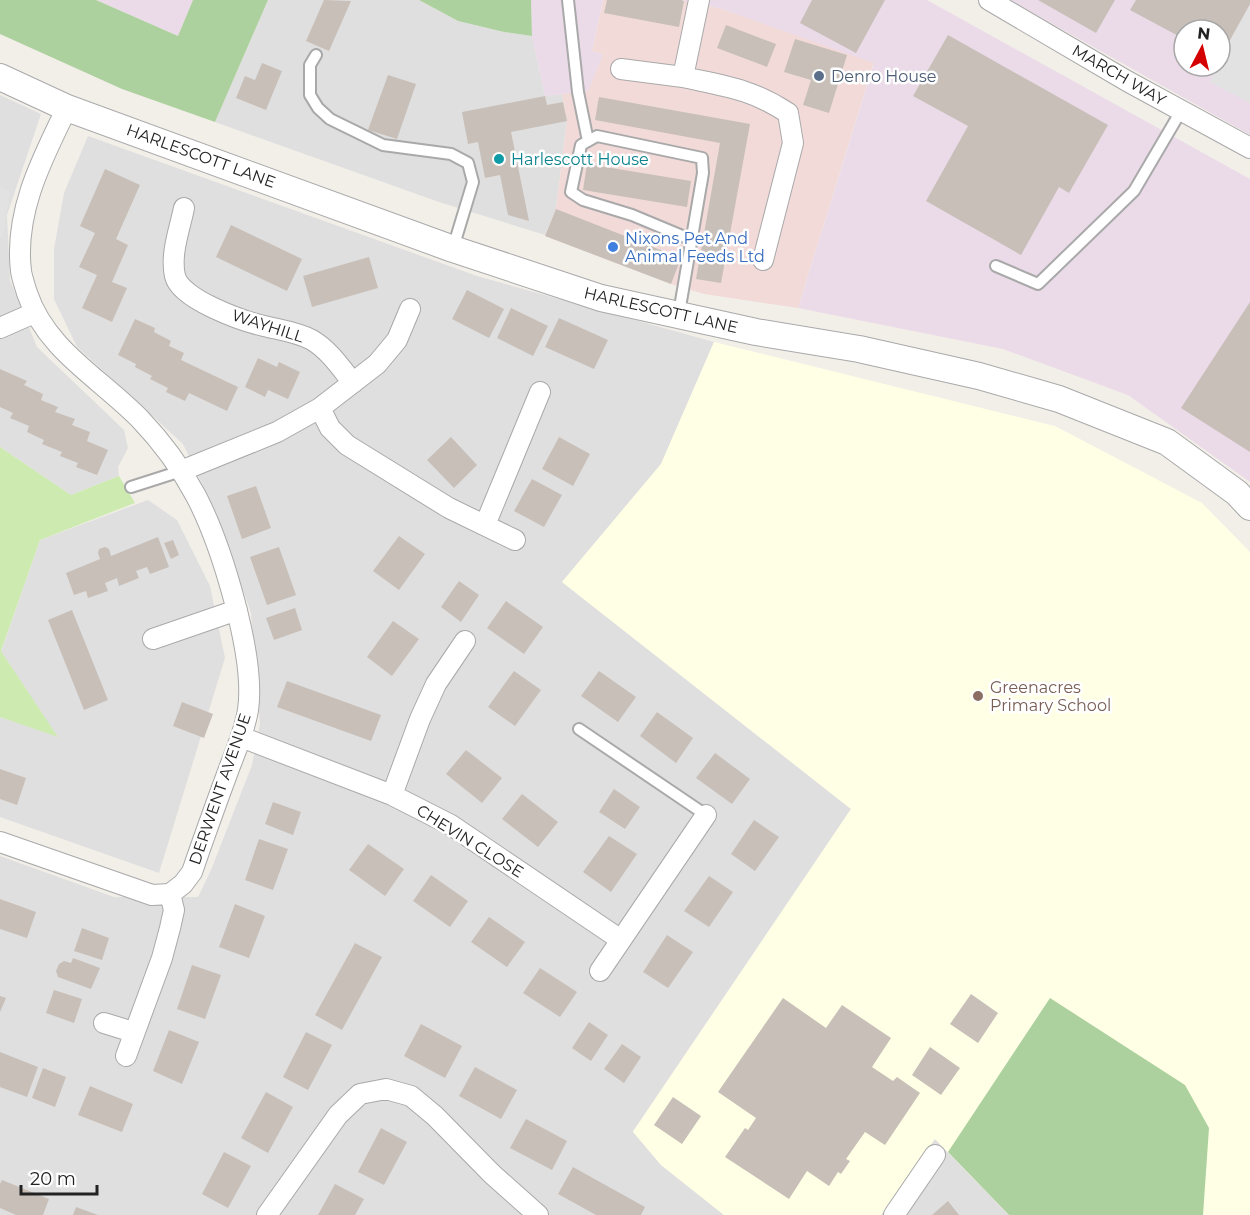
<svg xmlns="http://www.w3.org/2000/svg" width="1250" height="1215" viewBox="0 0 1250 1215" font-family="Montserrat,sans-serif">
	<style>
		.residential { fill: #e0dfdf }
		.commercial { fill: #f2dad9 }
		.industrial { fill: #ebdbe8; fill-rule: evenodd }
		.education { fill: #ffffe5 }
		.grass { fill: #cdebb0 }
		.forest { fill: #add19e }
		.parking { fill: #e2e2e2 }
		.building { fill: #c7bfb8 }
		.lines { fill: none; stroke-linecap: round; stroke-linejoin: round }
		.service-casing { stroke: #a9a9a9; stroke-width: 14 }
		.minor-casing { stroke: #a9a9a9; stroke-width: 22 }
		.tertiary-casing { stroke: #a9a9a9; stroke-width: 28 }
		.service { stroke: #fff; stroke-width: 10 }
		.minor { stroke: #fff; stroke-width: 20 }
		.tertiary { stroke: #fff; stroke-width: 26 }
		.service-dot { fill: #5c6f8a; stroke: #fff; stroke-width: 2 }
		.culture-dot { fill: #0f9aa8; stroke: #fff; stroke-width: 2 }
		.shop-dot { fill: #3f7fe0; stroke: #fff; stroke-width: 2 }
		.education-dot { fill: #8d6e63; stroke: #fff; stroke-width: 2 }
		.labels { text-anchor: middle; dominant-baseline: central; stroke-width: 5; stroke-linejoin: round; paint-order: stroke }
		.street-label { font-size: 16px; fill: #222; stroke: #fff }
		.service-label { font-size: 16px; fill: #4e5e75; stroke: #fff; text-anchor: start }
		.culture-label { font-size: 16px; fill: #0d838f; stroke: #fff; text-anchor: start }
		.shop-label { font-size: 16px; fill: #366cbe; stroke: #fff; text-anchor: start }
		.education-label { font-size: 16px; fill: #785e54; stroke: #fff; text-anchor: start }
	</style>
	<rect width="100%" height="100%" fill="#f2efe9"/>
	<path class="residential" d="M268,0H419L458,21L504,32L532,36L545,96L562,94L567,121L556,209L545,235L439,202L215,122Z
		M0,95L41,114L7,215L10,280L37,347L124,430L128,448L118,467L119,476L71,495L0,447Z
		M88,136L477,276L714,342L661,464L562,582L851,809L633,1131L661,1165L724,1215H0V856L114,897H198L211,870L252,765L260,724L251,613L215,511L183,444L77,347L54,299V249L64,193Z
		M148,500L177,520L210,586L225,658L159,873L0,817V717L57,736L1,652L40,540Z
		M934,1138L1009,1215H881Z"/>
	<path class="commercial" d="M603,0H680L722,9L874,62L798,308L704,294L671,284L545,236L556,209L567,121L562,94L588,90L603,54L592,51Z"/>
	<path class="industrial" d="M96,0H193L178,36Z
		M531,0H603L592,51L603,54L588,91L545,96L532,36Z
		M680,0H927L1250,179V482L1128,395L1003,349L798,308L874,63L722,9Z
		M1010,0H1250V135ZM1184,30H1220V66H1184Z"/>
	<path class="education" d="M714,342L1055,426L1202,503L1250,552V1215H1009L935,1139L881,1215H724L661,1165L633,1132L851,809L562,582L661,464Z"/>
	<path class="grass" d="M0,447L71,495L119,476L135,503L40,540L1,651L58,737L0,717Z"/>
	<path class="forest" d="M0,0H96L178,36L193,0H268L215,122L122,89L0,34Z
		M419,0H531L532,36L504,32L458,21Z
		M1050,998L1185,1085L1209,1128L1203,1215H1009L948,1152Z"/>
	<path class="parking" d="M1250,4V103L1210,82L1217,66H1220V58Z
		M0,187L10,192L3,237L0,238Z"/>
	<path class="building" d="M324,0L351,1L329,51L306,41Z
		M607,0H681L684,1L679,27L604,13Z
		M812,0H885L856,53L800,23Z
		M1038,0H1115L1096,33Z
		M1136,0H1250V4L1220,58V30H1184V39L1130,10Z
		M726,25L776,44L767,67L717,48Z
		M948,35L1108,125L1069,193L1059,187L1021,255L926,201L968,126L913,96Z
		M795,39L847,55L829,113L803,105L811,80L784,72Z
		M262,63L282,71L266,110L236,98L245,76L255,80Z
		M388,75L416,84L397,139L368,130Z
		M545,96L547,105L563,102L567,121L511,132L529,221L508,215L500,175L485,178L478,142L468,144L462,112Z
		M599,97L750,124L721,283L696,279L720,143L595,120Z
		M587,164L691,181L687,207L583,190Z
		M105,169L140,185L116,239L128,245L112,282L127,288L112,322L82,308L97,275L79,267L95,233L80,226Z
		M556,209L681,258L671,284L545,236Z
		M231,225L302,259L287,291L216,257Z
		M369,257L378,288L312,307L303,276Z
		M467,290L504,309L489,338L452,319Z
		M1250,302V452L1181,408Z
		M511,308L548,326L533,356L497,338Z
		M559,318L608,340L594,369L545,347Z
		M135,319L155,328L154,332L171,341L169,346L184,353L181,360L238,387L227,411L189,393L185,401L166,392L168,388L150,379L152,376L135,367L136,364L118,355Z
		M258,358L277,367L279,362L300,372L288,399L268,390L265,397L245,387Z
		M0,369L27,381L24,385L43,394L41,400L58,407L55,412L75,419L72,425L90,432L87,441L108,450L97,475L76,467L78,463L60,456L62,452L42,444L44,440L27,432L29,426L10,418L13,413L0,407Z
		M451,437L477,465L454,488L427,460Z
		M559,437L590,454L573,486L542,469Z
		M532,479L562,495L544,527L514,511Z
		M256,486L271,528L242,539L227,496Z
		M399,536L425,554L399,590L373,571Z
		M158,537L169,567L150,574L147,567L136,571L139,578L119,586L117,578L105,583L108,591L88,598L86,591L74,595L66,573L100,559L98,553L99,549L105,547L109,549L111,556Z
		M173,540L179,555L171,559L164,543Z
		M279,547L296,595L267,605L250,557Z
		M459,581L479,595L461,622L441,607Z
		M506,601L543,627L524,654L487,628Z
		M295,608L302,630L274,640L266,618Z
		M72,610L108,700L84,710L48,620Z
		M393,621L419,639L392,676L367,657Z
		M514,671L541,690L515,726L488,707Z
		M599,671L636,697L618,722L581,696Z
		M287,681L381,715L371,741L277,707Z
		M182,702L213,714L204,738L173,726Z
		M657,712L693,738L676,763L640,736Z
		M466,750L502,778L482,803L446,774Z
		M715,753L750,779L732,804L696,778Z
		M0,769L26,778L17,805L0,799Z
		M614,789L640,807L625,829L599,812Z
		M522,794L558,822L538,847L502,819Z
		M273,802L301,812L293,835L265,824Z
		M754,820L779,837L755,871L731,854Z
		M609,836L637,854L611,892L583,872Z
		M259,839L288,849L273,890L245,880Z
		M368,844L404,869L385,896L349,870Z
		M431,875L468,901L450,927L413,901Z
		M709,876L733,892L709,927L684,911Z
		M0,899L36,912L27,938L0,929Z
		M235,904L265,916L249,958L219,947Z
		M489,917L525,942L507,967L471,942Z
		M82,928L109,938L102,960L74,951Z
		M667,935L693,952L668,988L643,972Z
		M355,943L382,957L342,1030L315,1015Z
		M73,958L100,968L91,989L58,977L56,971L59,964L64,961L71,963Z
		M192,965L221,975L205,1019L177,1009Z
		M540,968L577,992L560,1017L523,993Z
		M54,990L82,999L74,1023L46,1013Z
		M971,994L998,1013L978,1043L950,1024Z
		M0,996L6,998L0,1012Z
		M783,998L826,1028L842,1005L891,1038L872,1067L893,1081L897,1077L920,1093L885,1145L865,1132L846,1159L850,1161L841,1174L838,1172L829,1186L807,1171L789,1199L725,1157L745,1128L748,1130L756,1118L718,1092Z
		M589,1022L608,1035L591,1061L572,1048Z
		M421,1024L462,1046L445,1078L404,1056Z
		M169,1030L199,1042L182,1084L153,1071Z
		M306,1032L332,1045L308,1090L283,1077Z
		M622,1044L641,1057L624,1083L604,1069Z
		M930,1047L960,1068L941,1095L912,1075Z
		M0,1052L38,1067L27,1097L0,1087Z
		M475,1067L517,1090L501,1119L459,1096Z
		M43,1068L66,1077L55,1107L32,1098Z
		M90,1086L133,1104L122,1132L78,1115Z
		M266,1092L293,1107L268,1153L241,1138Z
		M673,1097L701,1116L682,1144L654,1125Z
		M526,1119L567,1141L552,1170L510,1148Z
		M381,1128L407,1142L384,1185L358,1172Z
		M224,1152L251,1166L228,1208L202,1194Z
		M573,1167L645,1207L641,1215H596L558,1194Z
		M2,1180L49,1199L43,1215H16L0,1208V1184Z
		M335,1184L364,1199L355,1215H318Z
		M948,1201L959,1215H932Z
		M76,1207L98,1215H73Z"/>
	<g class="lines">
		<defs>
			<path id="service" d="M568,0L578,92L588,141
				M316,55L310,65V95L318,108L330,119L383,145L451,154L468,163L473,182L453,248
				M996,266L1038,284L1134,191L1181,111
				M679,313L703,173L702,158L597,136L581,145L571,192L583,200L632,215L692,240
				M131,487L181,471
				M579,729L706,815"/>
			<path id="minor" d="M699,0L683,77C724,86 752,89 788,113L793,143L763,260
				M989,0L1127,81L1250,148
				M621,69L683,77
				M67,108C42,159 14,212 21,271C22,278 25,286 27,293C46,350 100,378 140,419C162,442 181,468 196,496C221,544 256,656 248,710C245,729 237,748 230,766C217,801 204,837 192,872L183,884L170,894
				M184,208C180,228 170,254 175,276C180,299 242,321 264,326C280,330 297,332 312,340C329,350 341,368 353,383
				M0,328L34,313
				M320,408L330,428L347,445L449,508L515,540
				M181,471L277,432L320,408L377,364L397,340L410,309
				M485,525L540,392
				M153,639L237,610
				M241,737L392,795L451,825L621,940
				M392,795L420,719L436,684L465,641
				M0,842L152,895L170,894
				M600,971L706,815
				M104,1023L133,1032
				M126,1056L162,958L170,928L174,910L170,894
				M267,1215L338,1115L360,1094L386,1089L411,1096L435,1116L492,1174L538,1215
				M894,1215L935,1155"/>
			<path id="tertiary" d="M0,77L67,108L453,249L601,298L756,332L859,349L979,376L1059,399L1167,442L1237,493L1250,507"/>
		</defs>
		<use href="#service" class="service-casing"/>
		<use href="#minor" class="minor-casing"/>
		<use href="#tertiary" class="tertiary-casing"/>
		<use href="#service" class="service"/>
		<use href="#minor" class="minor"/>
		<use href="#tertiary" class="tertiary"/>
	</g>
	<circle class="service-dot" cx="819" cy="76" r="6"/>
	<circle class="culture-dot" cx="499" cy="159" r="6"/>
	<circle class="shop-dot" cx="613" cy="247" r="6"/>
	<circle class="education-dot" cx="978" cy="696" r="6"/>
	<g class="labels">
		<g class="street-label">
			<text transform="translate(1119 75) rotate(30)">MARCH WAY</text>
			<text transform="translate(201 156) rotate(20)">HARLESCOTT LANE</text>
			<text transform="translate(661 310) rotate(13)">HARLESCOTT LANE</text>
			<text transform="translate(268 326) rotate(18)">WAYHILL</text>
			<text transform="translate(220 789) rotate(-71)">DERWENT AVENUE</text>
			<text transform="translate(470 841) rotate(32)">CHEVIN CLOSE</text>
		</g>
		<g class="service-label">
			<text x="831" y="76">Denro House</text>
		</g>
		<g class="culture-label">
			<text x="511" y="159">Harlescott House</text>
		</g>
		<g class="shop-label">
			<text x="625" y="238">Nixons Pet And<tspan x="625" dy="18">Animal Feeds Ltd</tspan></text>
		</g>
		<g class="education-label">
			<text x="990" y="687">Greenacres<tspan x="990" dy="18">Primary School</tspan></text>
		</g>
	</g>
	<g transform="translate(1202 48) rotate(7)"><circle r="28" fill="#ffffff" stroke="#a7a7a7" stroke-width="1.5"/>
	<path d="M0-4.5L10 22L0 15L-10 22Z" fill="#d40000"/>
	<text y="-9" font-size="16" font-weight="bold" text-anchor="middle" fill="#222222">N</text>
	</g>
	<path d="M21 1185v9h76v-9" fill="none" stroke="#222222" stroke-width="3"/>
	<text x="30" y="1185" font-size="18" fill="#222222" stroke="#ffffff" stroke-width="4.5" paint-order="stroke">20 m</text>
</svg>
